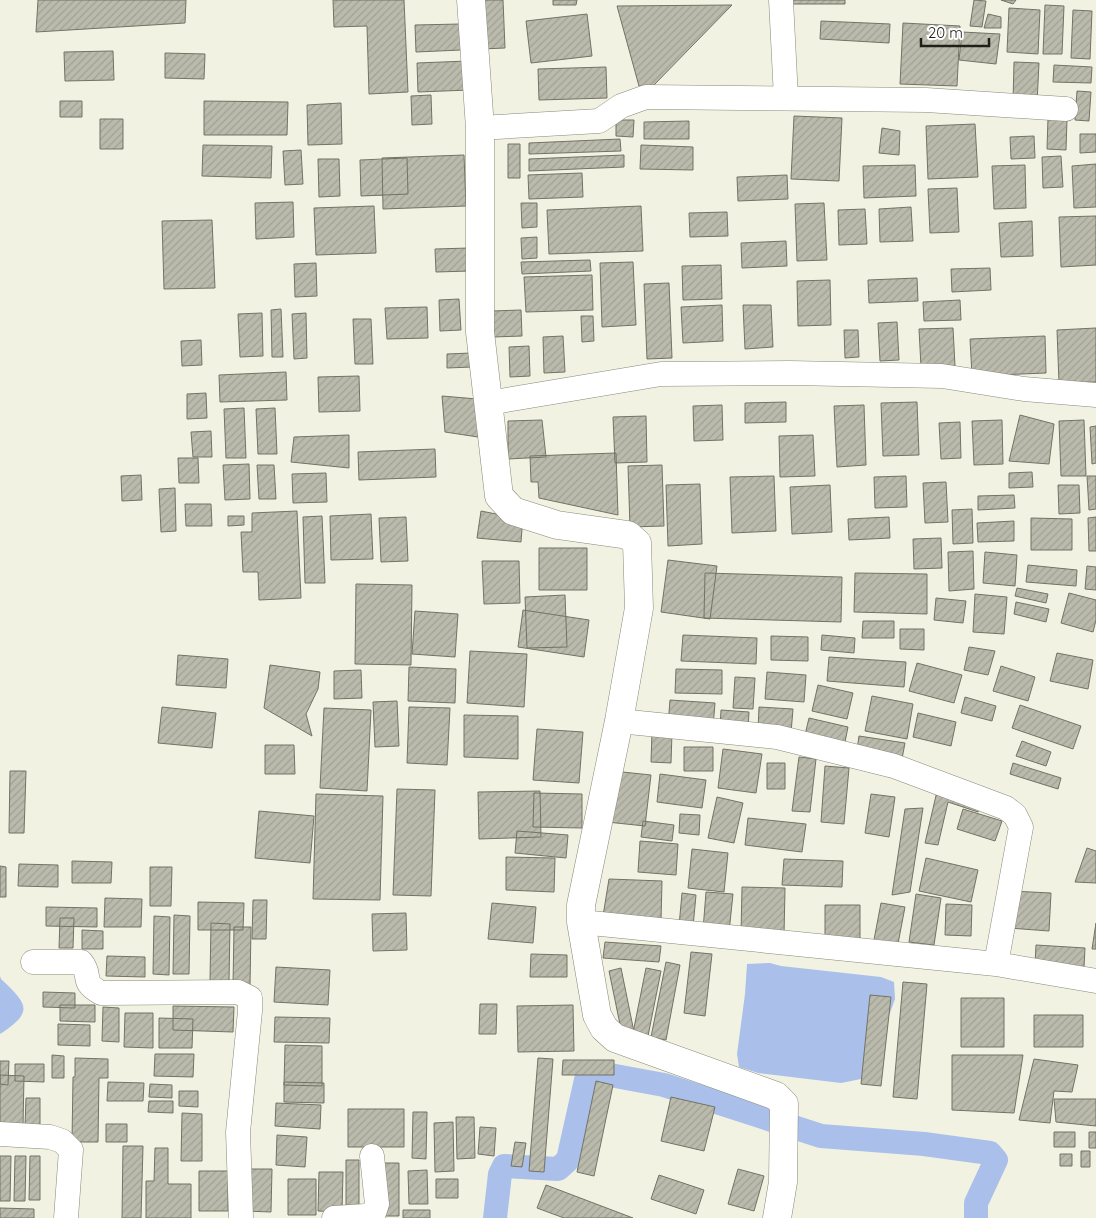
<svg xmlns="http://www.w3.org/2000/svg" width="1096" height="1218" viewBox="0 0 1096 1218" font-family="Quicksand,sans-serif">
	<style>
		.water { fill: #aac0ea }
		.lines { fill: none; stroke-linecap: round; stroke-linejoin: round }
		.canal { stroke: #aac0ea; stroke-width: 24 }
		.building { fill: url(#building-hatch); stroke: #737365 }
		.street-casing { stroke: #88887a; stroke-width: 25 }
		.secondary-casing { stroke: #88887a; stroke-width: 29 }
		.street { stroke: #fff; stroke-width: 24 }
		.secondary { stroke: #fff; stroke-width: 28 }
	</style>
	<defs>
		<pattern id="building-hatch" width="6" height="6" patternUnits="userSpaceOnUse" patternTransform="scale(1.25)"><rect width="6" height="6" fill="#bbbbad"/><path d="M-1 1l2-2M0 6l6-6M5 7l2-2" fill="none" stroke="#a0a094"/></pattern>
	</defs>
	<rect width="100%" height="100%" fill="#f2f2e3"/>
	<path class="water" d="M770,963L781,966L881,977L894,982L895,999L868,1073L861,1079L841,1083L758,1073L739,1067L737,1054L745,994L747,964Z
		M0,976L1,979C26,1003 36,1011 0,1034Z"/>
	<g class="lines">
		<path class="canal" d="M495,1218L500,1174L504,1166L558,1169L568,1160L586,1080L599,1073L664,1085L821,1136L924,1144L990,1153L996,1160L976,1203V1218"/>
	</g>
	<path class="building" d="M38,0H186L185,23L36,32Z
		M333,0H404L408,92L369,94L367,26L334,27Z
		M480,0H503L505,48L482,49Z
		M553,0H577L576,5H553Z
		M790,0H845V4H790Z
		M974,0L986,1L982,27L970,26Z
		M1001,0H1016L1013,4Z
		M732,5L652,87L639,86L617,6Z
		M1045,5L1064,6L1062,54H1043Z
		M1009,8L1040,10L1038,54L1007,52Z
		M1073,10L1092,11L1090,59L1071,58Z
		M587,14L592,56L531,63L526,21Z
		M988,14L1001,17V28H984Z
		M821,21L890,24L889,43L820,39Z
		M903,23L960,26L957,86L900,84Z
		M460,24L461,50L416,52L415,25Z
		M962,32L1000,34L996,64L959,60Z
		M113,51L114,80L65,81L64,52Z
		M165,53L205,54L204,79L165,78Z
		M468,61L469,90L418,92L417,63Z
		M1014,62L1039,63L1037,103L1013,102Z
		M1054,65L1092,67L1091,83L1053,82Z
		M606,67L607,98L539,100L538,69Z
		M1077,91L1091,92L1089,121L1075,120Z
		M431,95L432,124L412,125L411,96Z
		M60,101H82V117H60Z
		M204,101L288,102L287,135H204Z
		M341,103L342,144L308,145L307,105Z
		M794,116L842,118L839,181L791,179Z
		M1048,118L1067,119L1066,150L1047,149Z
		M100,119H123V149H100Z
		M616,120H634L633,137L616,136Z
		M689,121V139H644V122Z
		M975,124L978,177L928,179L926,126Z
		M882,128L900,131L899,155L879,153Z
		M1080,134H1096V152L1080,153Z
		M1034,136L1035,158L1011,159L1010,137Z
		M620,139L621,151L529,154V143Z
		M508,144H520V178H508Z
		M203,145L272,146L271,178L202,176Z
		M641,145L693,147V170L640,169Z
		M301,150L303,184L285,185L283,151Z
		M464,155L466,206L383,209L382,158Z
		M624,155V167L529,171V159Z
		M1061,156L1063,187L1043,188L1042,157Z
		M407,158L408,194L361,196L360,160Z
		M318,159H339L340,196L319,197Z
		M1096,164V207L1074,208L1072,166Z
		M915,165L916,196L864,198L863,166Z
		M1025,165L1026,208L994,209L992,166Z
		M582,173L583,197L529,199L528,175Z
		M787,175L788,199L738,201L737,177Z
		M957,188L959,232L930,233L928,189Z
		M293,202L294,237L256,239L255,203Z
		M521,203H537V227L522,228Z
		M824,203L827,260L797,261L795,204Z
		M374,206L376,253L316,255L314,208Z
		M641,206L643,251L549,254L547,210Z
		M911,207L913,241L880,242L879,209Z
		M865,209L867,244L839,245L838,210Z
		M727,212L728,236L690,237L689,213Z
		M1096,216V265L1061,267L1059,217Z
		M212,220L215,288L164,289L162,221Z
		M1032,221L1033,256L1001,257L999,223Z
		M537,237V258L522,259L521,238Z
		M786,241L787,266L742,268L741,243Z
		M469,248L470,271L436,272L435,249Z
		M590,260L591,271L522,274L521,262Z
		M633,262L636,325L602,327L600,263Z
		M316,263L317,296L295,297L294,264Z
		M721,265L722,299L683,300L682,266Z
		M990,268L991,290L952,292L951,269Z
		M592,275L593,310L526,312L524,277Z
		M917,278L918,301L869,303L868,280Z
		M830,280L831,325L798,326L797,281Z
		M669,283L672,358L647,359L644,284Z
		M459,299L461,330L440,331L439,300Z
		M960,300L961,320L924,321L923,302Z
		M722,305L723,341L683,343L681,307Z
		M743,305H771L773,347L745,349Z
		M427,307L428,338L387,339L385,308Z
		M281,309L283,357H272L271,310Z
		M521,310L522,336L493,337L492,311Z
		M262,313L263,356L240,357L238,314Z
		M306,313L307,358L294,359L292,314Z
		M581,316H593L594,341L582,342Z
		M353,319H371L373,364H355Z
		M897,322L899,360L880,361L878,323Z
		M953,328L955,366L921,367L919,329Z
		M1096,328V382L1059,383L1057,330Z
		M844,330H858L859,357L845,358Z
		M563,336L565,372L544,373L543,337Z
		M1045,336L1046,373L972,376L970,339Z
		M201,340L202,365L182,366L181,341Z
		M529,346L530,376L510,377L509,347Z
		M471,353L472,367L447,368V354Z
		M286,372L287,400L220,402L219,375Z
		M359,376L360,411L319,412L318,377Z
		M206,393L207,418L187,419V394Z
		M442,396L477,399L478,437L445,432Z
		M786,402V422L745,423V403Z
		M917,402L919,455L883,456L881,403Z
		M722,405L723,440L694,441L693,406Z
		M864,405L866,465L837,467L834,406Z
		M244,408L246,458H226L224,409Z
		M275,408L277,454H258L256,409Z
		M1020,415L1054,424L1049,464L1009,461Z
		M646,416L647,462L615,463L613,417Z
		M542,420L546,457L508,459V421Z
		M1002,420L1003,464L974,465L972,421Z
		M1084,420L1086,476H1061L1059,421Z
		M960,422L961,458L941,459L939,423Z
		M1096,426V463L1092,464L1090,427Z
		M211,431L212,457H193L191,432Z
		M349,435V468L291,462L294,437Z
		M813,435L815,476L780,477L779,436Z
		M435,449L436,477L359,480L358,452Z
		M616,453L618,515L539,498L538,482H531L530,456Z
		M178,458H198L199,483H179Z
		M249,464L250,499L225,500L223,465Z
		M257,465H274L276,499H259Z
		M662,465L664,526L630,527L628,466Z
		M1032,472L1033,487L1009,488V473Z
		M326,473L327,502L293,503L292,474Z
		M141,475L142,500L122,501L121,476Z
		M774,476L776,531L732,533L730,477Z
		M906,476L907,507L875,508L874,477Z
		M1087,476H1096V509L1089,510Z
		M946,482L948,522L925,523L923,483Z
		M700,484L702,544L668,546L666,485Z
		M830,485L832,532L792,534L790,487Z
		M1058,485H1079L1080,513L1059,514Z
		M175,488L176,531L161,532L159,489Z
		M1014,495L1015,508L978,510V496Z
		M185,504H211L212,526H186Z
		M972,509L973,543L953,544L952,510Z
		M297,511L301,598L259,600L258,572H243L241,532H252V513Z
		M481,511L511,517L522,529L521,542L477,538Z
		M371,514L373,559L331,560L330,516Z
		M228,516H244V525L228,526Z
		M322,516L325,583H305L303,517Z
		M406,517L408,561L381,562L379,518Z
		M889,517L890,538L849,540L848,519Z
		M1096,517V551H1089L1088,518Z
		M1031,518L1072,519V550H1031Z
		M1014,521V541L978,542L977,523Z
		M941,538L942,568L914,569L913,539Z
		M539,548H587V590H539Z
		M973,551L974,589L949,591L948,552Z
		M985,552L1017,555L1015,586L983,583Z
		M668,560L717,566L710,619L661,612Z
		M482,561H519L520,603L484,604Z
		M1028,565L1077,570L1076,586L1026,582Z
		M1087,566L1096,567V590L1085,589Z
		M705,573L842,577L841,622L704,618Z
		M855,573L927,574V614L854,612Z
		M356,584L412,585L411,665L355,664Z
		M1017,588L1048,594L1046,603L1015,596Z
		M1069,593L1096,600V620L1093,632L1061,623Z
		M975,594L1007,597L1004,634L973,632Z
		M565,595L567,647L527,648L525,597Z
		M936,598L966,601L963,623L934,620Z
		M1016,602L1049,609L1046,622L1014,614Z
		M523,610L589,620L584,657L518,647Z
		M415,611L458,614L455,657L412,654Z
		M863,621H894V638H862Z
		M900,629H924V650L900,649Z
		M683,635L757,638L756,664L681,661Z
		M822,635L855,638L854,653L821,650Z
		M771,636L808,637V661L771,660Z
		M969,647L995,651L988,675L964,670Z
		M470,651L527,654L524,707L467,703Z
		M1057,653L1093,660L1088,689L1050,681Z
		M178,655L228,659L226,688L176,685Z
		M829,657L906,662L904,687L827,681Z
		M917,663L962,675L954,703L909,691Z
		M270,665L320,672L318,689L306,714L312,736L264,708Z
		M1001,666L1035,677L1028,701L993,691Z
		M409,667L456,669L455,703L408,701Z
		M676,669L722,670V694L675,693Z
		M361,670L362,698L334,699V671Z
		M767,672L806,675L804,702L765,699Z
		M735,677L755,678L753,709L733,708Z
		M818,685L853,693L847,719L812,711Z
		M872,696L913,704L907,739L865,731Z
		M965,697L996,706L992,721L961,713Z
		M670,700L715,703L713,727L668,725Z
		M397,701L399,746L375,747L373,702Z
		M1020,705L1081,726L1073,749L1012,728Z
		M162,707L216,713L212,748L158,743Z
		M409,707L450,708L447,765L407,763Z
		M759,707L793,709L791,733L758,731Z
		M324,708L371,710L367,791L320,788Z
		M721,710L749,712L748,729L720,728Z
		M918,713L956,722L951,746L913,737Z
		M464,715L518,716V759L464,757Z
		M809,718L848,727L844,747L804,739Z
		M537,729L583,732L579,783L533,780Z
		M652,732L672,733L671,763L651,762Z
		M859,736L905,743L901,764L856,756Z
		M1022,741L1051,752L1046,766L1016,756Z
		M265,745H294L295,774H265Z
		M684,747H713V771H684Z
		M723,749L762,754L756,793L718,788Z
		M799,757L816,759L810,812L792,811Z
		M767,763H785V789H767Z
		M1013,763L1061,778L1058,789L1010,774Z
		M825,766L849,768L844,824L821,822Z
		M10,771H26L24,833H9Z
		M613,771L651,775L645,826L607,822Z
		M660,774L706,780L702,808L657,802Z
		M938,787L982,802L978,812L948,802L938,845L925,843Z
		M397,789L435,790L431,896L393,895Z
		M540,791L541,837L479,839L478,792Z
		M534,793L582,794V828L533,827Z
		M316,794L383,796L380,900L313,899Z
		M871,794L895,797L889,837L865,833Z
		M717,797L743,803L734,843L708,838Z
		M923,808L910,892L892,895L905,809Z
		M963,809L1002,821L995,841L957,829Z
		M259,811L314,816L310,863L255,858Z
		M680,814L700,815L699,835L679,833Z
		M748,818L806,824L802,852L745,845Z
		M643,821L674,825L672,841L641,837Z
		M517,831L568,835L566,858L515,853Z
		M640,841L678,844L676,875L638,872Z
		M1087,848L1096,851V883L1075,882Z
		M692,849L728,853L724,892L688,888Z
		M506,857L555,858L554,892L506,890Z
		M926,858L978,870L971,902L919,891Z
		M784,859L843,861L842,887L782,885Z
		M72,861L112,862L111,883H72Z
		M19,864L58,865V887L18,886Z
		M0,866L6,867V897H0Z
		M150,867H172L171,906H150Z
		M609,879L662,881L661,921L603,916Z
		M742,887L785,888L784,936L741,935Z
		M1011,891L1051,893L1049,931L1009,928Z
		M706,892L733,894L729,932L703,930Z
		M682,893L696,895L693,927L679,926Z
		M916,894L941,898L934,945L909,942Z
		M105,898L142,899L141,927H104Z
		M253,900H267L266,939H252Z
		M198,902L244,903L243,930H198Z
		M492,903L536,907L533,943L488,939Z
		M881,903L905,907L897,949L873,945Z
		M946,904L972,905L971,936L945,935Z
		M825,905H860V940H825Z
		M46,907L97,908V927L46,926Z
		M406,913L407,950L373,951L372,914Z
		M174,915L190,916L189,974H173Z
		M154,916L170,917L169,975L153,974Z
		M60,918H74L73,948H59Z
		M211,923L230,924L229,982L210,981Z
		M1096,923V949H1092Z
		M234,927H251L250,986L233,985Z
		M82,930L103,931V949H82Z
		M605,942L661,946L659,962L603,958Z
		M1036,945L1085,948L1084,967L1035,965Z
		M691,952L712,954L705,1016L684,1013Z
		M531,954L567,955V977H530Z
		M107,956L145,957V977L106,976Z
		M666,962L680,965L666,1040L651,1037Z
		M276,967L330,970L328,1005L274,1002Z
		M621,968L634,1032L622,1034L609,971Z
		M646,968L661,971L646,1046L631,1043Z
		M903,982L927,984L917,1099L893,1097Z
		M43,992L75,993V1008L43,1007Z
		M870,995L891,997L881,1086L861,1084Z
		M961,998H1004V1047H961Z
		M480,1004H497L496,1034H479Z
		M60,1005H95V1022L60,1021Z
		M573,1005L574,1051L518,1052L517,1006Z
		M173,1006L234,1007L233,1032L173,1030Z
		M103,1007L119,1008V1042L102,1041Z
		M125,1013H153V1048L124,1047Z
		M1034,1015H1083V1047H1034Z
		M275,1017L330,1018L329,1043L274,1042Z
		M159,1018L193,1019L192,1048H159Z
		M58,1024L90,1025V1046L58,1045Z
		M285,1045L322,1046V1086L284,1085Z
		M155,1054H194L193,1077L154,1076Z
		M52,1055L64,1056V1078H52Z
		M952,1055H1023L1014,1113L952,1110Z
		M75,1058L108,1059V1078H99L98,1142H72L73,1077H75Z
		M538,1058L553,1059L544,1172L529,1171Z
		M1034,1059L1078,1065L1072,1092L1054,1091L1050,1123L1019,1120Z
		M563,1060H614V1075H562Z
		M0,1061H9L8,1085L0,1084Z
		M15,1064H44V1082L15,1081Z
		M0,1075L24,1076L23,1127H0Z
		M596,1081L613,1085L594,1176L577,1172Z
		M108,1082L144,1083L143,1101H107Z
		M284,1082L324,1083V1103L284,1102Z
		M150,1084L172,1085V1098L149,1097Z
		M179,1091H198V1107L179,1106Z
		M671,1097L715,1107L704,1151L661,1141Z
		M26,1098H40V1126H25Z
		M1054,1099H1096V1126L1056,1122Z
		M149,1101H173V1113L148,1112Z
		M276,1103L321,1105L320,1129L275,1126Z
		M348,1109H404V1147H348Z
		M413,1112H427L426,1159L412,1158Z
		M182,1113L202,1114V1161H181Z
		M456,1117H474L475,1158L457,1159Z
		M453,1122L454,1171L435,1172L434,1123Z
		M106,1124H127V1142H106Z
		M480,1127L496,1128L494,1156L478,1154Z
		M1054,1132H1075V1147H1054Z
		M1089,1132H1096V1148H1089Z
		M277,1135L307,1137L305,1167L276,1165Z
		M515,1142L526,1143L522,1167L511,1166Z
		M123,1146H143L141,1218H122Z
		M155,1148H168V1184H191V1218H146V1181H154Z
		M1081,1151H1090V1167H1081Z
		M1060,1154H1072V1166H1060Z
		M0,1156H11L10,1201H0Z
		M15,1156H26L25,1201H14Z
		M30,1156H40V1200H29Z
		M346,1160H359V1215H346Z
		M383,1163H399V1216H382Z
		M246,1169H272L271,1212L245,1211Z
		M738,1169L764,1176L754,1211L728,1204Z
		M427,1170L428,1204H409L408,1171Z
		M199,1171H228V1211H199Z
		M319,1172H343L342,1212L318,1211Z
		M659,1175L704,1190L696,1214L651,1199Z
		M288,1179H316V1215H288Z
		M436,1179H458V1198H436Z
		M546,1185L633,1218H564L537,1208Z
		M0,1208L34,1209V1218H0Z
		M403,1210H430V1218H403Z"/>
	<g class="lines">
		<defs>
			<path id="street" d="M781,0L786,98
				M480,128L599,121L621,106L646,97L926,100L1066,109
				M488,403L661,374L790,373L942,376L1024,389L1096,395
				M619,721L777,737L894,766L1006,808L1015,815L1021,827L996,964
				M581,922L996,964L1096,981
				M33,962H81C93,976 79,981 101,993L238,992L250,998V1011L238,1132L241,1218
				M0,1134L50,1137L62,1141L71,1150L66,1218
				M334,1218L365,1216L374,1213L377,1204L372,1156"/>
			<path id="secondary" d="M471,0L480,128V332L499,496L513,511L557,525L628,535L637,543L639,608L619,721L581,905V922L597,1015L604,1028L615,1038L776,1096L784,1104L783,1182L777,1218"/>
		</defs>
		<use href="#street" class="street-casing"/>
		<use href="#secondary" class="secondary-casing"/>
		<use href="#street" class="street"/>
		<use href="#secondary" class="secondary"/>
	</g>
	<path d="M921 38v8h68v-8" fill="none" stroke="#20201b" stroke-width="2.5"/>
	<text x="928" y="38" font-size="15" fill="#20201b" stroke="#ffffff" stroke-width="4" paint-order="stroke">20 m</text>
</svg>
